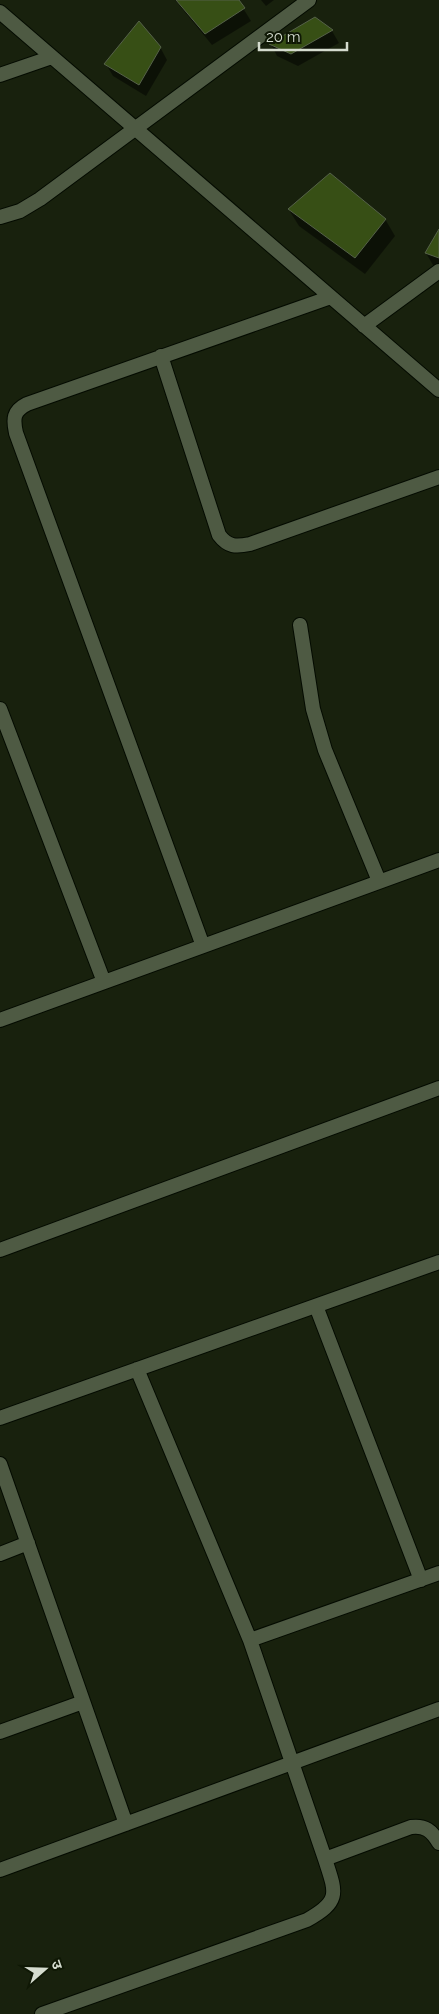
<svg xmlns="http://www.w3.org/2000/svg" width="439" height="2014" viewBox="0 0 439 2014" font-family="Raleway,'Noto Sans Devanagari',sans-serif">
	<style>
		.shadow { fill: #0007 }
		.building { fill: #374f15; stroke: #556149 }
		.lines { fill: none; stroke-linecap: round; stroke-linejoin: round }
		.minor-casing { stroke: #040b00; stroke-width: 16 }
		.minor { stroke: #4e5a43; stroke-width: 14 }
	</style>
	<rect width="100%" height="100%" fill="#18210d"/>
	<path class="shadow" d="M175,0H238L251,21L212,45Z
		M261,0H274L266,6Z
		M315,18L332,31L339,43L298,66L277,56L271,44Z
		M160,47L167,60L146,96L113,76L106,64Z
		M289,210L385,219L395,236L365,274L299,226Z
		M439,231V267L433,265L426,253Z"/>
	<path class="building" d="M176,0H239L245,8L205,34Z
		M315,17L333,30L291,54L269,44Z
		M139,21L161,47L139,85L104,64Z
		M330,173L386,219L355,258L288,209Z
		M439,229V258L425,253Z"/>
	<g class="lines">
		<defs>
			<path id="minor" d="M0,12L439,390
				M0,75L52,57
				M0,217L20,211L40,199L309,0
				M364,326L439,271
				M161,356L219,535C228,547 236,547 250,544L439,477
				M300,625L313,709L325,750L379,881
				M0,709L104,982
				M203,946L16,433C13,419 13,411 27,404L331,297
				M0,1020L439,860
				M0,1250L439,1088
				M316,1306L421,1580
				M0,1418L439,1262
				M0,1464L126,1824
				M0,1554L28,1543
				M250,1640L439,1573
				M0,1732L83,1702
				M325,1859L411,1827C425,1825 432,1831 439,1843
				M0,1870L439,1709
				M42,2014L307,1920C341,1901 336,1893 325,1859L250,1640L137,1369"/>
		</defs>
		<use href="#minor" class="minor-casing"/>
		<use href="#minor" class="minor"/>
	</g>
	<g transform="translate(45 1969) rotate(70)" stroke="#0f1805" stroke-width="4" paint-order="stroke">
	<path d="M0-4L9 19L0 12L-9 19Z" fill="#d5dccf"/>
	<text y="-8" font-size="14" font-weight="bold" text-anchor="middle" fill="#d5dccf">उ</text>
	</g>
	<path d="M259 42v8h88v-8" fill="none" stroke="#d5dccf" stroke-width="2.5"/>
	<text x="266" y="42" font-size="15" fill="#d5dccf" stroke="#0f1805" stroke-width="4" paint-order="stroke">20 m</text>
</svg>
